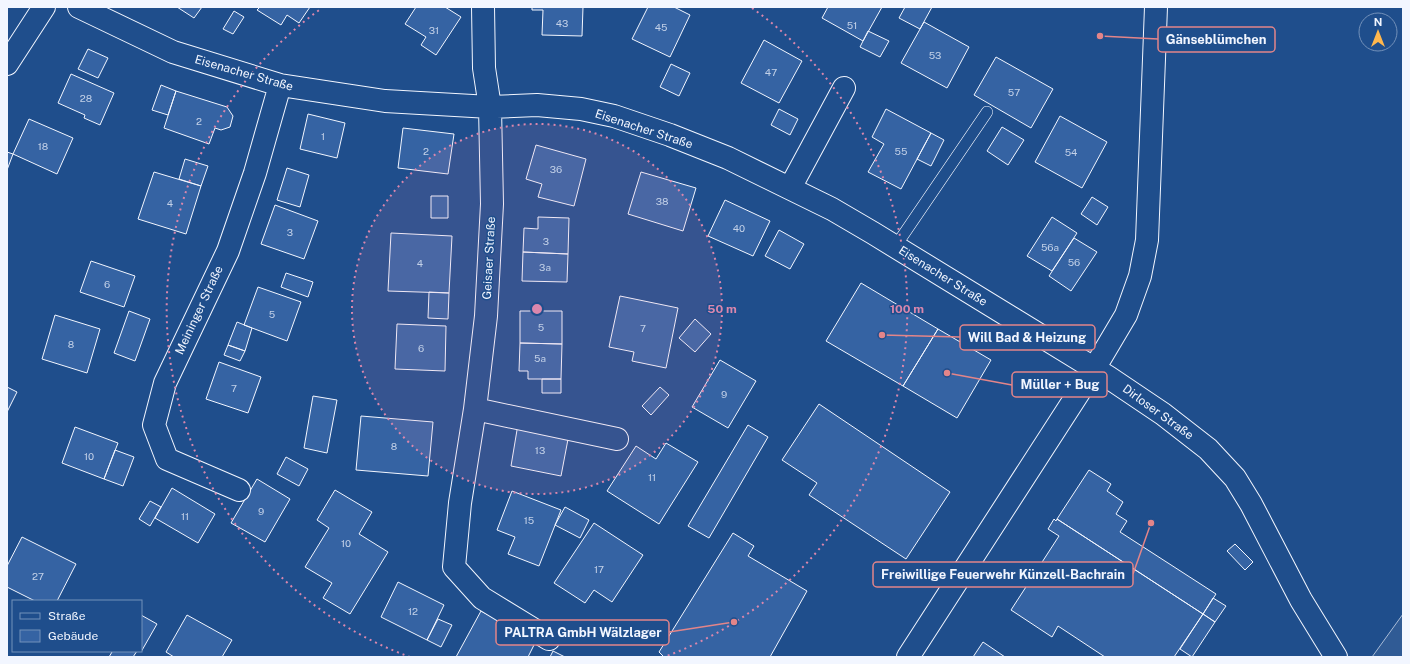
<svg xmlns="http://www.w3.org/2000/svg" width="1410" height="664" viewBox="0 0 1410 664" font-family="'Public Sans',sans-serif">
	<style>
		.built { fill: #305b95; stroke: #a8bbd7 }
		.building { fill: #3563a3; stroke: #f2f6ff }
		.lines { fill: none; stroke-linecap: round; stroke-linejoin: round }
		.service-casing { stroke: #f2f6ff; stroke-width: 12 }
		.minor-casing { stroke: #f2f6ff; stroke-width: 24 }
		.service { stroke: #1f4e8c; stroke-width: 11 }
		.minor { stroke: #1f4e8c; stroke-width: 22 }
		.ring { fill: none; stroke: #da87ad; stroke-width: 2; stroke-dasharray: 2 4 }
		.labels { text-anchor: middle; dominant-baseline: central; stroke-width: 3; stroke-linejoin: round; paint-order: stroke }
		.number-label { font-size: 10px; fill: #c3d1e8 }
		.street-label { font-size: 12px; fill: #f2f6ff; stroke: #1f4e8c }
		.centre { fill: #da87ad; stroke: #1f4e8c; stroke-width: 2 }
		.ring-label { font-size: 12px; text-anchor: middle; font-weight: bold; fill: #da87ad; stroke: #1f4e8c; stroke-width: 3; stroke-linejoin: round; paint-order: stroke }
		.leader { fill: none; stroke: #e38589; stroke-width: 1.5 }
		.callout-dot { fill: #e38589; stroke: #1f4e8c; stroke-width: 1.5 }
		.callout { fill: #1f4e8c; stroke: #e38589; stroke-width: 1.5 }
		.callout-label { font-size: 13px; text-anchor: middle; font-weight: bold; fill: #f2f6ff }
	</style>
	<rect width="100%" height="100%" fill="#1f4e8c"/>
	<path class="built" d="M1403,614V657H1372Z"/>
	<path class="building" d="M177,7H202L194,18Z
		M260,7H310L299,23L287,15L281,25L257,10Z
		M416,7H445L461,17L436,55L421,45L426,37L405,24Z
		M532,7H583L582,36L542,35L543,10H532Z
		M648,7H674L690,15L670,57L632,39Z
		M828,7H882L863,41L822,18Z
		M905,7H932L920,29L899,18Z
		M234,11L244,17L233,34L223,29Z
		M924,22L969,47L947,88L901,63Z
		M868,31L889,41L880,57L860,47Z
		M764,40L802,61L779,103L741,83Z
		M88,49L108,58L98,78L78,69Z
		M996,57L1053,89L1031,128L974,95Z
		M671,64L690,73L679,96L660,87Z
		M71,74L114,93L100,125L84,118L85,115L58,103Z
		M161,85L176,91L168,115L152,110Z
		M176,91L227,107L233,116L230,127L221,130L215,128L209,144L164,128Z
		M779,109L798,119L790,135L771,125Z
		M886,109L931,133L901,189L868,172L884,144L872,137Z
		M308,114L345,123L337,158L300,149Z
		M1060,116L1107,142L1082,188L1035,162Z
		M29,119L73,138L57,174L13,154Z
		M1002,127L1024,140L1008,165L987,151Z
		M403,128L454,134L448,174L398,168Z
		M931,133L944,140L931,166L917,159Z
		M536,145L586,159L574,206L538,197L542,184L526,179Z
		M7,152L13,154L7,170Z
		M185,159L208,166L201,186L179,179Z
		M287,168L309,175L300,207L277,200Z
		M154,172L201,186L186,234L138,219Z
		M641,172L696,188L683,231L628,214Z
		M431,196H448V218H431Z
		M1092,197L1108,207L1097,225L1081,214Z
		M725,200L770,221L753,256L708,236Z
		M275,205L318,221L304,259L261,244Z
		M538,217L569,218L568,254L523,252L524,228L538,229Z
		M1052,217L1077,233L1052,271L1027,256Z
		M779,230L804,244L790,269L765,256Z
		M391,233L452,236L449,293L388,291Z
		M1074,238L1097,252L1071,291L1049,276Z
		M523,252L568,254L567,282L522,281Z
		M91,261L135,276L124,307L80,292Z
		M286,273L313,282L308,297L281,287Z
		M861,283L938,329L903,386L826,341Z
		M258,287L301,302L287,341L244,325Z
		M429,292L449,293L448,319L428,318Z
		M620,296L678,308L666,368L632,361L634,352L609,347Z
		M129,311L150,319L135,361L114,353Z
		M520,311H562V344L520,343Z
		M55,315L100,329L87,373L42,359Z
		M695,319L711,334L695,352L679,338Z
		M237,322L252,328L245,351L228,345Z
		M397,324L446,326L445,371L395,369Z
		M938,329L991,360L957,418L903,386Z
		M520,343L562,344L561,379H528V371H519Z
		M228,345L245,351L240,361L224,355Z
		M720,360L756,381L728,428L692,407Z
		M219,362L261,377L248,413L206,399Z
		M542,379H561V393H542Z
		M7,387L17,392L7,412Z
		M660,387L669,395L651,415L642,406Z
		M313,396L337,400L327,453L304,448Z
		M819,404L950,492L906,559L809,495L817,483L782,460Z
		M361,416L433,422L428,476L356,470Z
		M518,424L569,434L561,476L511,466Z
		M748,425L768,437L709,538L688,526Z
		M75,427L118,443L104,479L62,463Z
		M666,443L698,462L659,524L607,491L636,446L656,459Z
		M115,450L134,457L123,486L104,479Z
		M286,457L308,469L299,486L277,474Z
		M1089,470L1111,484L1107,491L1123,502L1116,514L1127,521L1120,532L1216,594L1203,614L1057,519Z
		M257,479L290,499L265,542L231,523Z
		M172,488L215,514L198,543L155,518Z
		M335,490L372,512L359,534L388,552L350,614L323,598L332,583L305,567L329,528L317,520Z
		M512,491L561,510L539,566L508,554L515,537L497,530Z
		M150,501L161,507L150,526L139,519Z
		M565,507L589,520L580,538L555,525Z
		M1054,519L1056,521L1057,519L1203,614L1174,657H1105L1058,626L1052,637L1011,610L1059,536L1048,529Z
		M594,523L643,555L612,602L594,590L585,603L554,583Z
		M733,533L754,546L748,556L807,591L770,657H664L659,652Z
		M22,537L76,564L57,601H35L7,587V566Z
		M1235,544L1253,562L1245,570L1227,551Z
		M398,582L444,605L427,640L381,617Z
		M1213,598L1226,606L1215,622L1203,614Z
		M481,611L536,641L528,657H456Z
		M1203,614L1215,622L1192,657L1180,649Z
		M141,615L157,624L141,652L140,651Z
		M187,615L232,640L222,657H174L166,652Z
		M438,619L452,625L441,647L427,640Z
		M983,642L1005,657H973Z
		M110,651H137L133,657H109L112,652Z
		M553,651L565,657H550Z"/>
	<g class="lines">
		<defs>
			<path id="service" d="M895,247L987,112"/>
			<path id="minor" d="M79,7L173,52L280,85L385,101L490,107L537,105L581,109L614,116L670,135L728,158L832,209L873,233L1108,377L1163,414L1208,449L1235,478L1251,504L1301,600L1336,657
				M483,7L484,68L490,107L492,204L486,316L475,409L460,503L454,567L482,598L549,639
				M7,64L44,7
				M790,188L844,88
				M475,409L617,439
				M239,490L167,459L154,425L165,383L228,251L255,173L280,85
				M908,657L1094,369L1126,315L1140,276L1147,240L1156,7"/>
		</defs>
		<use href="#service" class="service-casing"/>
		<use href="#minor" class="minor-casing"/>
		<use href="#service" class="service"/>
		<use href="#minor" class="minor"/>
	</g>
	<circle cx="537" cy="309" r="185" fill="#da87ad" fill-opacity=".12"/>
	<g class="ring">
		<circle cx="537" cy="309" r="185"/>
		<path d="M410 657A370 370 0 0 1 322 8M752 8A370 370 0 0 1 664 657"/>
	</g>
	<g class="labels">
		<g class="number-label">
			<text x="562" y="23">43</text>
			<text x="852" y="25">51</text>
			<text x="661" y="27">45</text>
			<text x="434" y="30">31</text>
			<text x="935" y="55">53</text>
			<text x="771" y="72">47</text>
			<text x="1014" y="92">57</text>
			<text x="86" y="98">28</text>
			<text x="199" y="121">2</text>
			<text x="323" y="136">1</text>
			<text x="43" y="146">18</text>
			<text x="426" y="151">2</text>
			<text x="901" y="151">55</text>
			<text x="1071" y="152">54</text>
			<text x="556" y="169">36</text>
			<text x="662" y="201">38</text>
			<text x="170" y="203">4</text>
			<text x="739" y="228">40</text>
			<text x="290" y="232">3</text>
			<text x="546" y="241">3</text>
			<text x="1050" y="247">56a</text>
			<text x="1074" y="262">56</text>
			<text x="420" y="263">4</text>
			<text x="545" y="267">3a</text>
			<text x="107" y="284">6</text>
			<text x="272" y="314">5</text>
			<text x="541" y="327">5</text>
			<text x="643" y="328">7</text>
			<text x="71" y="344">8</text>
			<text x="421" y="348">6</text>
			<text x="540" y="358">5a</text>
			<text x="234" y="388">7</text>
			<text x="724" y="394">9</text>
			<text x="394" y="446">8</text>
			<text x="540" y="450">13</text>
			<text x="89" y="456">10</text>
			<text x="652" y="477">11</text>
			<text x="261" y="511">9</text>
			<text x="185" y="516">11</text>
			<text x="529" y="520">15</text>
			<text x="346" y="543">10</text>
			<text x="599" y="569">17</text>
			<text x="38" y="576">27</text>
			<text x="413" y="611">12</text>
		</g>
		<g class="street-label">
			<text transform="translate(244 73) rotate(16)">Eisenacher Straße</text>
			<text transform="translate(644 129) rotate(18)">Eisenacher Straße</text>
			<text transform="translate(489 258) rotate(-87)">Geisaer Straße</text>
			<text transform="translate(943 276) rotate(32)">Eisenacher Straße</text>
			<text transform="translate(199 310) rotate(-65)">Meininger Straße</text>
			<text transform="translate(1158 412) rotate(36)">Dirloser Straße</text>
		</g>
	</g>
	<circle cx="537" cy="309" r="6" class="centre"/>
	<g class="ring-label">
		<text x="722" y="313">50 m</text>
		<text x="907" y="313">100 m</text>
	</g>
	<path class="leader" d="M1100 36L1158 39M882 335L960 337M947 373L1012 385M1151 523L1133 574M734 622L669 632"/>
	<g class="callout-dot">
		<circle cx="1100" cy="36" r="4"/>
		<circle cx="882" cy="335" r="4"/>
		<circle cx="947" cy="373" r="4"/>
		<circle cx="1151" cy="523" r="4"/>
		<circle cx="734" cy="622" r="4"/>
	</g>
	<g class="callout">
		<rect x="1158" y="27" width="117" height="25" rx="4"/>
		<rect x="960" y="325" width="135" height="25" rx="4"/>
		<rect x="1012" y="372" width="95" height="25" rx="4"/>
		<rect x="873" y="562" width="260" height="25" rx="4"/>
		<rect x="496" y="620" width="173" height="25" rx="4"/>
	</g>
	<g class="callout-label">
		<text x="1216" y="44">Gänseblümchen</text>
		<text x="1027" y="342">Will Bad &amp; Heizung</text>
		<text x="1060" y="389">Müller + Bug</text>
		<text x="1003" y="579">Freiwillige Feuerwehr Künzell-Bachrain</text>
		<text x="583" y="637">PALTRA GmbH Wälzlager</text>
	</g>
	<rect width="1410" height="664" fill="none" stroke="#f2f6ff" stroke-width="16"/>
	<rect x="12" y="600" width="130" height="52" fill="#1f4e8c" stroke="#7391ba"/>
	<rect x="20" y="613" width="20" height="6" fill="#1f4e8c" stroke="#7391ba"/>
	<text x="48" y="620" font-size="12" fill="#f2f6ff">Straße</text>
	<rect x="20" y="630" width="20" height="12" fill="#3563a3" stroke="#7391ba"/>
	<text x="48" y="640" font-size="12" fill="#f2f6ff">Gebäude</text>
	<g transform="translate(1378 32)"><circle r="19" fill="#1f4e8c" stroke="#7391ba"/>
	<path d="M0-3L7 15L0 10L-7 15Z" fill="#ffb74d"/>
	<text y="-6" font-size="11" font-weight="bold" text-anchor="middle" fill="#f2f6ff">N</text>
	</g>
</svg>
